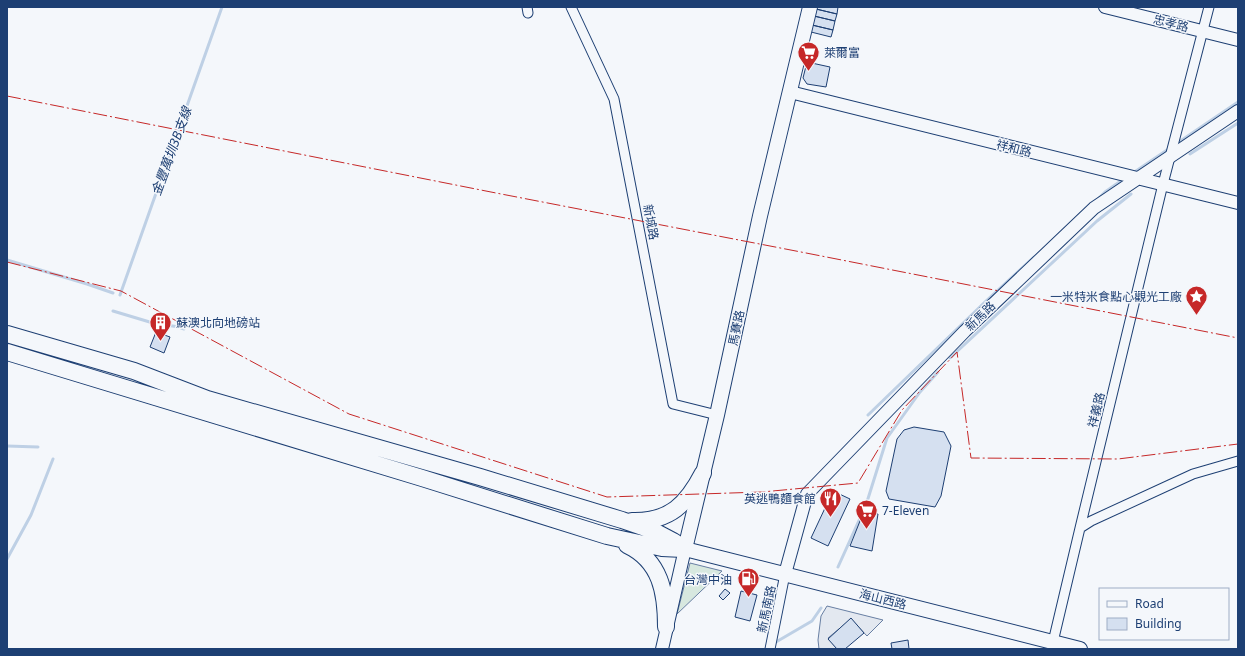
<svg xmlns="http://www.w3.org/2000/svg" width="1245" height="656" viewBox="0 0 1245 656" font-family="'Noto Sans','Noto Sans TC',sans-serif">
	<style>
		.green { fill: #d7e8df; stroke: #687fa3 }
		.parking { fill: #e3e8f0; stroke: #687fa3 }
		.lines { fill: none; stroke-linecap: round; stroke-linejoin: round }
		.stream { stroke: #bed0e5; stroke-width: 3 }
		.building { fill: #d5e0f0; stroke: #1d3f73 }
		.street-casing { stroke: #1d3f73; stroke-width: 11 }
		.secondary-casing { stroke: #1d3f73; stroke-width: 14 }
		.primary-casing { stroke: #1d3f73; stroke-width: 16 }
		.highway-casing { stroke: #1d3f73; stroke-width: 18 }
		.street { stroke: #f4f7fb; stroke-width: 9 }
		.secondary { stroke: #f4f7fb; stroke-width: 12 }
		.primary { stroke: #f4f7fb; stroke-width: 14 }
		.highway { stroke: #f4f7fb; stroke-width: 16 }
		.power { stroke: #c62828; stroke-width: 1; stroke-dasharray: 14 3 2 3; stroke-linecap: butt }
		.labels { text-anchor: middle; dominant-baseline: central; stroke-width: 3; stroke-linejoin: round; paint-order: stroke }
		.street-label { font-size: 12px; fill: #1d3f73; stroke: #f4f7fb }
		.poi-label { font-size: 12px; fill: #1d3f73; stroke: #f4f7fb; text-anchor: start }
		.water-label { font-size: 13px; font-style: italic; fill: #1d3f73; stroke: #f4f7fb }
	</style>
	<rect width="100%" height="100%" fill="#f4f7fb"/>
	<path class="green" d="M690,563L722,571L677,614Z"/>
	<path class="parking" d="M827,606L883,620L867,636L851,619L828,638L837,649H819L818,640L821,616Z"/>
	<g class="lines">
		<path class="stream" d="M1176,144L1238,102
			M1190,154L1238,123
			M1133,173L1170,148
			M1098,199L1105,192L1125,178
			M7,260L87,284L113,293
			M120,295L222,7
			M113,311L153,323L179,327L184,329
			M950,358L1097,221L1131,194
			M868,415L986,301L1034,257
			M7,446L38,447
			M7,559L31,515L53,459
			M838,567L866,505L887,438L920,392L938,372
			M776,642L812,621L821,608"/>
	</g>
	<path class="building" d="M816,7H838L837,14L816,9Z
		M816,9L837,14L835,21L814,16Z
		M814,16L835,21L833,30L812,25Z
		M812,25L833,30L831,37L811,32Z
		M807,62L830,67L826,87L807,84L803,78Z
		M156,332L170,337L164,353L150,347Z
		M914,427L944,432L951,446L941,496L935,507L889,499L886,491L897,439L904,430Z
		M833,491L850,499L828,546L811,538Z
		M864,511L878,514L872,551L850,546Z
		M725,589L730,593L723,600L719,596Z
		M741,591L757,595L750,621L735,617Z
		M851,618L864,633L845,649H837L828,639Z
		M908,640L909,649H892L891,643Z"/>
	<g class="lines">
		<defs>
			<path id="street" d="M527,7L528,13
				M571,7L614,99L673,404L717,415
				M1080,528L1091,521L1193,474L1238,461
				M1053,642L1080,528L1163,184L1209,7
				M770,649L785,574"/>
			<path id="secondary" d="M1105,7L1238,40
				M790,92L1238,203
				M785,574L807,494L965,331L1094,208L1238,111
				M662,649L685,549"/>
			<path id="primary" d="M810,7L760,216L717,415L685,549L1080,649"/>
			<path id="highway" d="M7,334L134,371L207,399L480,477L622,520L654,531L673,541L685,549
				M7,352L422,478L607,536L662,548L683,549
				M632,521C670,522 687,504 703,473
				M627,545C661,561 666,593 666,627"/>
		</defs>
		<use href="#street" class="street-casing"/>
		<use href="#secondary" class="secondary-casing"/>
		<use href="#primary" class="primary-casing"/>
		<use href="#highway" class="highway-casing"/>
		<use href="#street" class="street"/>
		<use href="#secondary" class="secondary"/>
		<use href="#primary" class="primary"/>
		<use href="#highway" class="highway"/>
		<path class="power" d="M7,96L496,193L801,252L1238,338
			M7,262L121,291L349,414L607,497L762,492L858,483L902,410L957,352L971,458L1118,459L1238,444"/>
	</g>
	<defs>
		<symbol id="supermarket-pin" viewBox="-11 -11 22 30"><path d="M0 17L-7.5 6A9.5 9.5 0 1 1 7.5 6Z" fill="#c62828" stroke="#f4f7fb"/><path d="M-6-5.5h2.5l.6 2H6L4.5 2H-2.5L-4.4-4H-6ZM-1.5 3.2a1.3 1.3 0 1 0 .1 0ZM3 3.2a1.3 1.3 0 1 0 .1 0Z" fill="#fff"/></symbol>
		<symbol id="sight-pin" viewBox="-11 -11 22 30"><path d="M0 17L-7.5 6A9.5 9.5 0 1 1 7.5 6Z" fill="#c62828" stroke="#f4f7fb"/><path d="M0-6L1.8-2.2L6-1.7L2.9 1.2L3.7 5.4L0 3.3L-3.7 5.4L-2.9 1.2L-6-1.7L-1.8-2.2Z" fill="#fff"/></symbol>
		<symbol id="building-pin" viewBox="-11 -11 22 30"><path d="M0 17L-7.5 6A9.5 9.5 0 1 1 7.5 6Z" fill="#c62828" stroke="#f4f7fb"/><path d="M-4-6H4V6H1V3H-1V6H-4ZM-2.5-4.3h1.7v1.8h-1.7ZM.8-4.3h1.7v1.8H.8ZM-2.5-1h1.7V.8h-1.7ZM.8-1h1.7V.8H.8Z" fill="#fff"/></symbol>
		<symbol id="restaurant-pin" viewBox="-11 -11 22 30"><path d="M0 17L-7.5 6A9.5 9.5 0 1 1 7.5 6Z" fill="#c62828" stroke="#f4f7fb"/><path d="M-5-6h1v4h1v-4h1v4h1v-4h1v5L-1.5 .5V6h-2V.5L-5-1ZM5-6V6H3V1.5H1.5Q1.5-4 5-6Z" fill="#fff"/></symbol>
		<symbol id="fuel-pin" viewBox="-11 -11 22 30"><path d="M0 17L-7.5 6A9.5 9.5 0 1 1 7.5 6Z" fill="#c62828" stroke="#f4f7fb"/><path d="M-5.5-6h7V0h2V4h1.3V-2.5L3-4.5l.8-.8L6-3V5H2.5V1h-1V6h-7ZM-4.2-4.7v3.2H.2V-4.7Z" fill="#fff"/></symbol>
	</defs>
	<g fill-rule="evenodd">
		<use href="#supermarket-pin" x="796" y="40" width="25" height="34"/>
		<use href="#sight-pin" x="1184" y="284" width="25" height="34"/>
		<use href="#building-pin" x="148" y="310" width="25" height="34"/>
		<use href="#restaurant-pin" x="818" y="486" width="25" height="34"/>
		<use href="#supermarket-pin" x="854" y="498" width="25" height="34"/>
		<use href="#fuel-pin" x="736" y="566" width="25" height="34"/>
	</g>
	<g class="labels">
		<g class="street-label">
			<text transform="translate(1171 23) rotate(14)">忠孝路</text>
			<text transform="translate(1014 148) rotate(14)">祥和路</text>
			<text transform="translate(651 222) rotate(79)">新城路</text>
			<text transform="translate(980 316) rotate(-44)">新馬路</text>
			<text transform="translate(736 328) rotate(-78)">馬賽路</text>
			<text transform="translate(1096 410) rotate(-76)">祥義路</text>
			<text transform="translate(883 599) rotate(14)">海山西路</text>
			<text transform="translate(766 609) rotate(-78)">新馬南路</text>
		</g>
		<g class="poi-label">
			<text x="824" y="52">萊爾富</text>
			<text x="1182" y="296" text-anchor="end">一米特米食點心觀光工廠</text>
			<text x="176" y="322">蘇澳北向地磅站</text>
			<text x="816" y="498" text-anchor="end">英逃鴨麵食館</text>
			<text x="882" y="510">7-Eleven</text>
			<text x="732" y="579" text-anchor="end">台灣中油</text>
		</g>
		<g class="water-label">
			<text transform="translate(171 151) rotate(-70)">金豐萬圳3B支線</text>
		</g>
	</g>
	<rect width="1245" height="656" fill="none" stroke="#1d3f73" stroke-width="16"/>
	<rect x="1099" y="588" width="130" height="52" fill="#f4f7fb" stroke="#9eadc5"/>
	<rect x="1107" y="601" width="20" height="6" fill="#f4f7fb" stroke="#9eadc5"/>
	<text x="1135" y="608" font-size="12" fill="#1d3f73">Road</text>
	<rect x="1107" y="618" width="20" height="12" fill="#d5e0f0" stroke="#9eadc5"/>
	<text x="1135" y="628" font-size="12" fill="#1d3f73">Building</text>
</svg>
